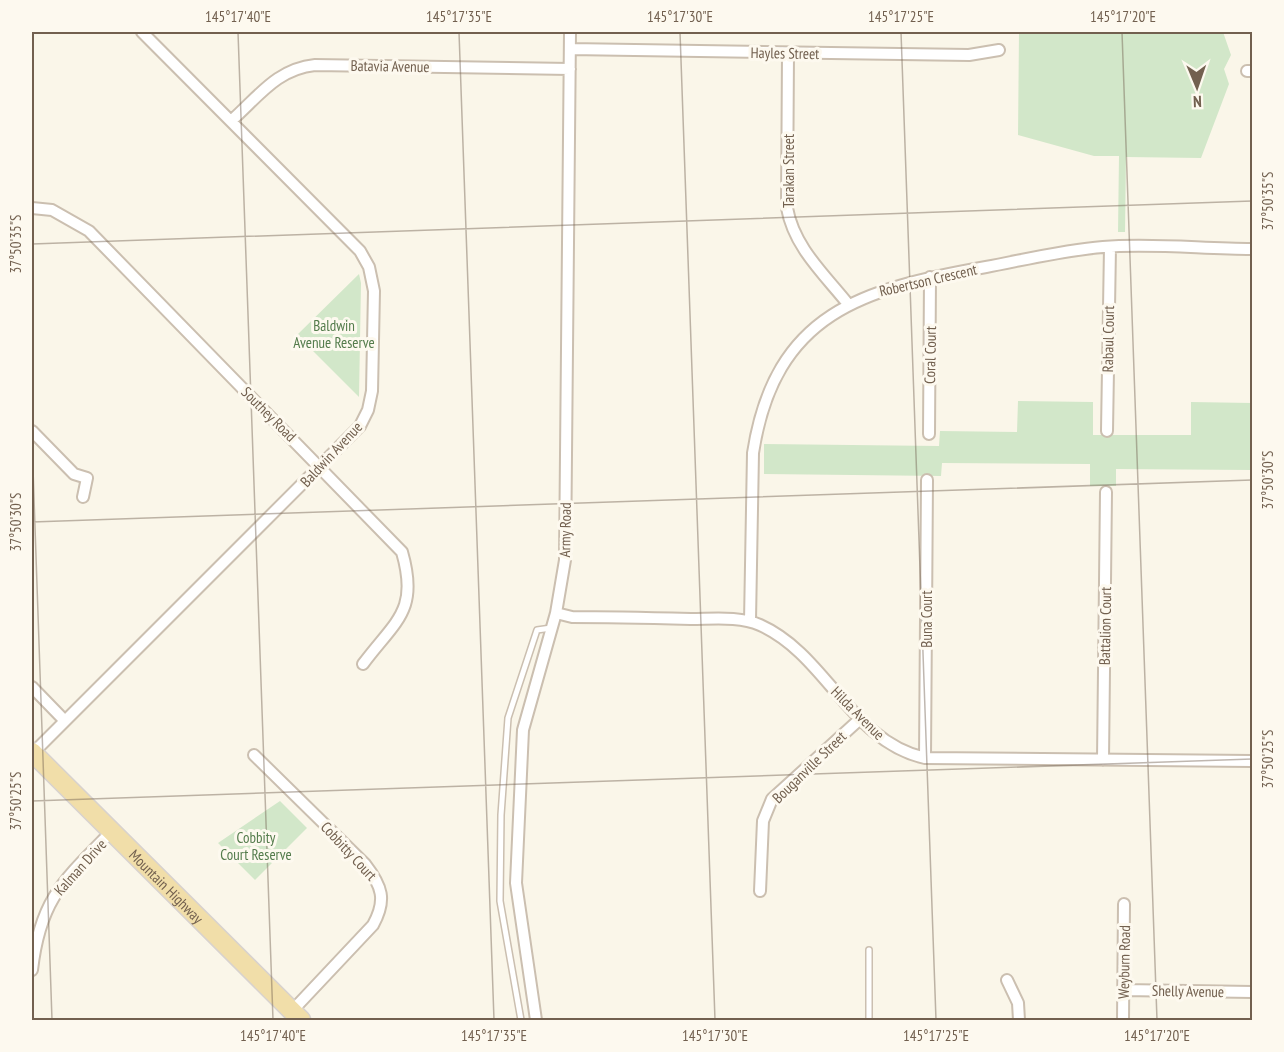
<svg xmlns="http://www.w3.org/2000/svg" width="1284" height="1052" viewBox="0 0 1284 1052" font-family="'PT Sans Narrow',sans-serif">
	<style>
		.green { fill: #d2e7c9 }
		.lines { fill: none; stroke-linecap: round; stroke-linejoin: round }
		.lane-casing { stroke: #cbbfb0; stroke-width: 8 }
		.street-casing { stroke: #cbbfb0; stroke-width: 14 }
		.primary-casing { stroke: #d8d2ce; stroke-width: 21 }
		.lane { stroke: #fff; stroke-width: 5 }
		.street { stroke: #fff; stroke-width: 10 }
		.primary { stroke: #f1dea9; stroke-width: 18 }
		.ticks { fill: none; stroke: #72604f; stroke-width: 1.5; stroke-opacity: 0.45 }
		.labels { text-anchor: middle; dominant-baseline: central; stroke-width: 6; stroke-linejoin: round; paint-order: stroke }
		.street-label { font-size: 15px; fill: #72604f; stroke: #fdf9ef }
		.park-label { font-size: 15px; fill: #547c4c; stroke: #fdf9ef }
		.neatline { fill: none; stroke: #72604f; stroke-width: 2 }
		.ticks-label { font-size: 15px; text-anchor: middle; fill: #72604f }
	</style>
	<rect width="100%" height="100%" fill="#faf6e9"/>
	<path class="green" d="M1019,32H1223L1231,55L1224,69L1229,84L1201,158L1126,157L1125,232H1118L1119,156H1094L1018,135Z
		M359,274L361,283L359,397L297,335Z
		M1018,401L1093,402V435H1191V402L1252,403V470L1116,469V486H1090V464L942,463L941,476L764,474V444L939,446L940,431L1017,432Z
		M280,801L307,828L255,880L218,843Z"/>
	<g class="lines">
		<defs>
			<path id="lane" d="M521,1020L500,901L501,815L508,718L537,630L551,628
				M869,1020V950"/>
			<path id="street" d="M570,49L969,55L999,50
				M788,54L787,208C794,247 824,274 848,304
				M1247,71H1252
				M231,121C259,96 277,69 315,65L570,69
				M32,208L52,210L89,231L402,552C419,611 396,620 363,664
				M32,431L74,474L87,478L83,497
				M1107,431L1110,247
				M929,434L930,277
				M556,613L572,617C612,617 652,618 691,619C713,619 740,616 760,625C827,655 850,741 925,758L1252,761
				M750,621L753,453C775,312 863,289 986,267C1024,260 1064,250 1103,247C1152,243 1203,249 1252,249
				M32,687L65,721
				M33,753L360,426L368,410L372,391L374,291L369,267L360,251L142,32
				M254,755L365,864C382,886 387,900 373,925L292,1011
				M925,758L927,480
				M1103,760L1106,492
				M760,891L763,821L772,799L860,719
				M32,970C40,900 63,881 110,833
				M1007,980L1018,1003L1019,1020
				M1124,990L1252,992
				M536,1020L516,883L523,730L556,613L565,560L570,32
				M1123,1020L1124,904"/>
			<g id="primary">
				<path id="s1" d="M32,752L301,1020"/>
			</g>
		</defs>
		<use href="#lane" class="lane-casing"/>
		<use href="#street" class="street-casing"/>
		<use href="#primary" class="primary-casing"/>
		<use href="#lane" class="lane"/>
		<use href="#street" class="street"/>
		<use href="#primary" class="primary"/>
	</g>
	<path class="ticks" d="M238,32L273,1020M459,32L494,1020M680,32L715,1020M901,32L936,1020M1122,32L1157,1020M32,244L1252,201M32,440L52,1020M32,522L1252,480M32,801L1252,759"/>
	<g class="labels">
		<g class="street-label">
			<text transform="translate(785 53) rotate(1)">Hayles Street</text>
			<text transform="translate(390 66) rotate(1)">Batavia Avenue</text>
			<text transform="translate(788 171) rotate(-90)">Tarakan Street</text>
			<text transform="translate(928 280) rotate(-13)">Robertson Crescent</text>
			<text transform="translate(1108 339) rotate(-89)">Rabaul Court</text>
			<text transform="translate(930 355) rotate(-89)">Coral Court</text>
			<text transform="translate(269 414) rotate(45)">Southey Road</text>
			<text transform="translate(331 454) rotate(-47)">Baldwin Avenue</text>
			<text transform="translate(565 530) rotate(-89)">Army Road</text>
			<text transform="translate(926 619) rotate(-90)">Buna Court</text>
			<text transform="translate(1105 626) rotate(-89)">Battalion Court</text>
			<text transform="translate(858 713) rotate(45)">Hilda Avenue</text>
			<text transform="translate(809 767) rotate(-44)">Bouganville Street</text>
			<text transform="translate(349 851) rotate(47)">Cobbitty Court</text>
			<text transform="translate(80 867) rotate(-48)">Kalman Drive</text>
			<text stroke="none"><textPath href="#s1" startOffset="190">Mountain Highway</textPath></text>
			<text transform="translate(1124 962) rotate(-89)">Weyburn Road</text>
			<text transform="translate(1188 991) rotate(1)">Shelly Avenue</text>
		</g>
		<g class="park-label">
			<text x="334" y="325">Baldwin<tspan x="334" dy="17">Avenue Reserve</tspan></text>
			<text x="256" y="837">Cobbity<tspan x="256" dy="17">Court Reserve</tspan></text>
		</g>
	</g>
	<rect width="1284" height="1052" fill="none" stroke="#fdf9ef" stroke-width="66"/>
	<g transform="translate(1197 87) rotate(178)" stroke="#fdf9ef" stroke-width="4.5" paint-order="stroke">
	<path d="M0-4.5L10 22L0 15L-10 22Z" fill="#72604f"/>
	<text y="-9" font-size="16" font-weight="bold" text-anchor="middle" fill="#72604f">N</text>
	</g>
	<rect x="33" y="33" width="1218" height="986" class="neatline"/>
	<g class="ticks-label">
		<text x="238" y="22">145°17'40"E</text>
		<text x="459" y="22">145°17'35"E</text>
		<text x="680" y="22">145°17'30"E</text>
		<text x="901" y="22">145°17'25"E</text>
		<text x="1123" y="22">145°17'20"E</text>
		<text transform="translate(1268 201) rotate(-90)" y="5">37°50'35"S</text>
		<text transform="translate(16 244) rotate(-90)" y="5">37°50'35"S</text>
		<text transform="translate(1268 480) rotate(-90)" y="5">37°50'30"S</text>
		<text transform="translate(16 522) rotate(-90)" y="5">37°50'30"S</text>
		<text transform="translate(1268 759) rotate(-90)" y="5">37°50'25"S</text>
		<text transform="translate(16 801) rotate(-90)" y="5">37°50'25"S</text>
		<text x="273" y="1041">145°17'40"E</text>
		<text x="494" y="1041">145°17'35"E</text>
		<text x="715" y="1041">145°17'30"E</text>
		<text x="936" y="1041">145°17'25"E</text>
		<text x="1157" y="1041">145°17'20"E</text>
	</g>
</svg>
